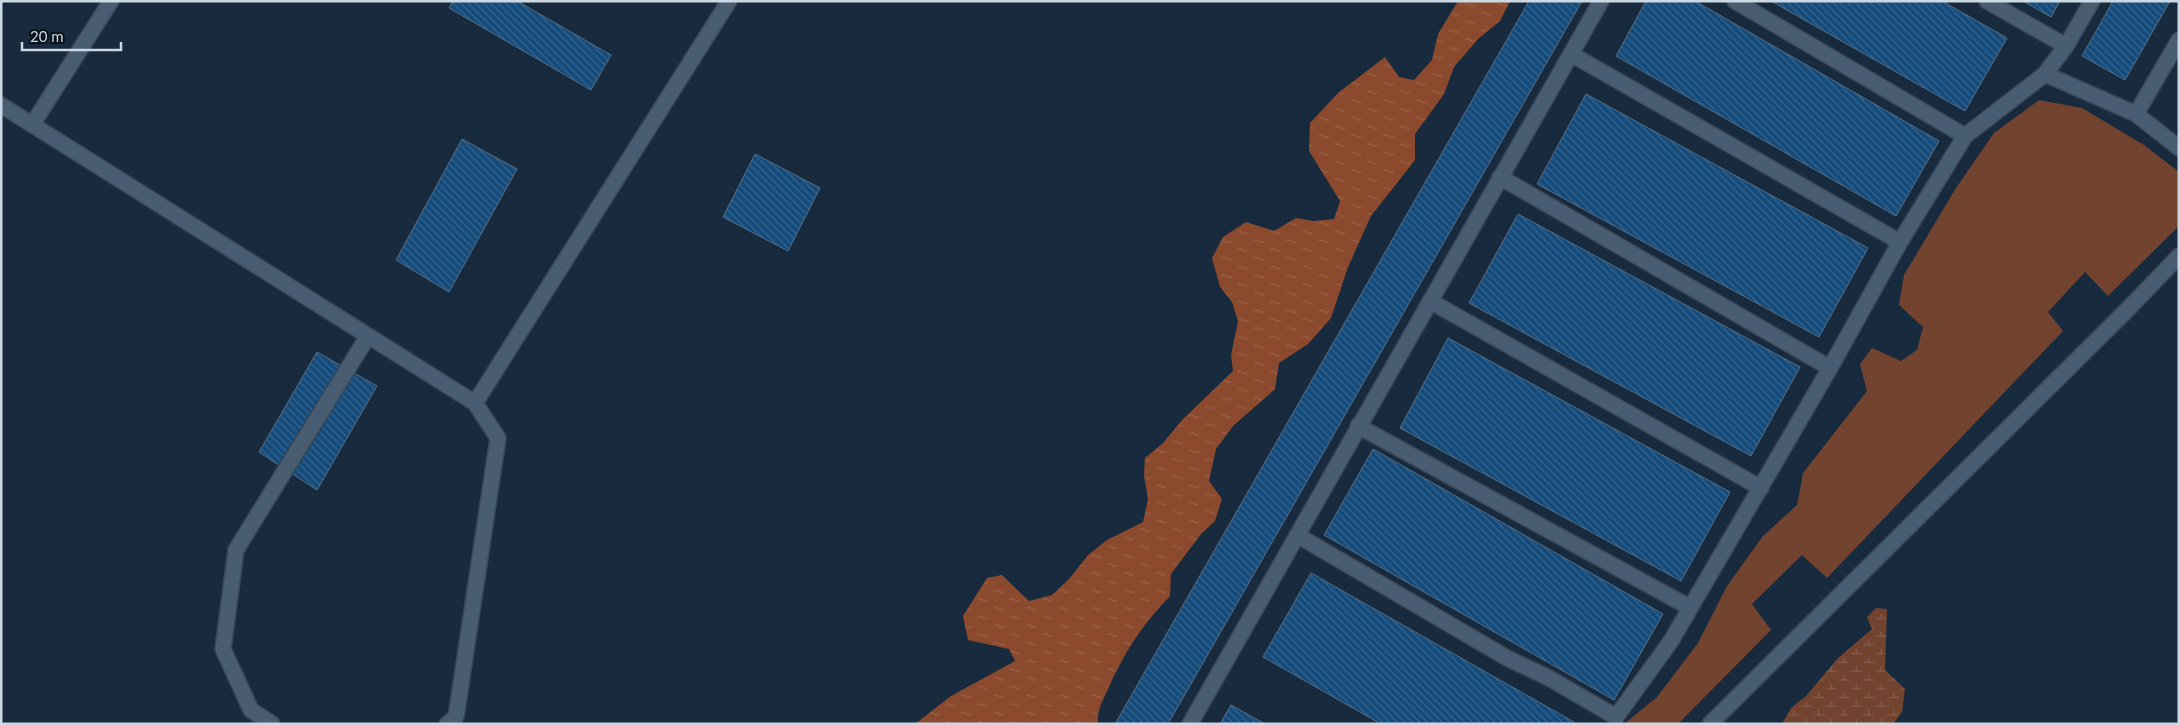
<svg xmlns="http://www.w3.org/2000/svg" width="2180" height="725" viewBox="0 0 2180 725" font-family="Lato,sans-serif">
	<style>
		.green { fill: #72432f }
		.wetland { fill: url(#wetland-marsh) }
		.water { fill: url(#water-ripples) }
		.building { fill: url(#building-back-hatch); stroke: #596e83 }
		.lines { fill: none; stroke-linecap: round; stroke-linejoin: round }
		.lane-casing { stroke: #374555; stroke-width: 18 }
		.lane { stroke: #495d72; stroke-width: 15 }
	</style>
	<defs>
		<pattern id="wetland-marsh" width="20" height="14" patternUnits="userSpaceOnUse" patternTransform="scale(1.25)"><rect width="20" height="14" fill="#72432f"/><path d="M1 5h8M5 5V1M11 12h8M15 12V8" fill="none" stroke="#855d4d"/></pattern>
		<pattern id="water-ripples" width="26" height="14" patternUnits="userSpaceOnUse" patternTransform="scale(1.25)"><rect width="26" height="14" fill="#8b4a2d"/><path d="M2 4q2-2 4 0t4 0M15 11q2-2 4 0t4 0" fill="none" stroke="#9a634b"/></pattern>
		<pattern id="building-back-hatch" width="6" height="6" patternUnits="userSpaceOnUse" patternTransform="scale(1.25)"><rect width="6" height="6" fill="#144b7b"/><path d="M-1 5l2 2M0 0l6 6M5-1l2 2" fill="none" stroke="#35648e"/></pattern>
	</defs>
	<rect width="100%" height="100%" fill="#182a3d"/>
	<path class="green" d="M2039,100L2082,108L2144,145L2179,172V226L2108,296L2085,272L2048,312L2063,331L1827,578L1802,555L1752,604L1771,630L1678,724H1624L1657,697L1698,643L1727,586L1763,536L1797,505L1803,473L1867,391L1860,364L1872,348L1901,361L1917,350L1923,327L1899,305L1904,275L1956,188L1994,133Z"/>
	<path class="wetland" d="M1876,608L1887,609L1885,670L1905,689L1902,712L1893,724H1782L1791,708L1806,696L1838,658L1872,629L1867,617Z"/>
	<path class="water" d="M1458,1H1510L1500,21L1478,39L1454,67L1444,94L1415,134V160L1371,216L1348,267L1331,318L1308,344L1279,363L1275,389L1233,426L1216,449L1209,481L1222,499L1215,521L1201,534L1171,574L1170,596C1143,624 1125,651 1109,687C1103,701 1097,708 1098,724H915L951,696L1015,661L1009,649L968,640L963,616L987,578L1002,575L1029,601L1052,595L1069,579L1088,555L1107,540L1143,522L1148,499L1144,475L1145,458L1163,443L1182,420L1233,371L1231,355L1238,321L1232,302L1220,287L1212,258L1223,237L1246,222L1274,231L1296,218L1313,221L1334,219L1340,201L1309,151L1310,123L1338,93L1385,57L1399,77L1414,80L1432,60L1438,34Z"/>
	<path class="building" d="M453,1H517L611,55L591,90L449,8Z
		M1529,1H1582L1168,724H1115Z
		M1646,1H1695L1939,141L1896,216L1616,56Z
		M1771,1H1942L2007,38L1965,111Z
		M2023,1H2060L2051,17Z
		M2113,1H2170L2125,80L2082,56Z
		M1586,94L1868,248L1819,337L1537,184Z
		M462,139L517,169L449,292L396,260Z
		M755,154L820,188L788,251L723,217Z
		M1518,214L1800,367L1751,456L1469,303Z
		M1448,338L1730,492L1681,581L1400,428Z
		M317,352L377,386L317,490L259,452Z
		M1373,449L1663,614L1614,700L1324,535Z
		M1311,573L1574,722L1573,724H1381L1263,657Z
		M1231,705L1265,724H1220Z"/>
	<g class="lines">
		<defs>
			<path id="lane" d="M1735,1L1965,136
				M1987,1L2066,46L2092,1
				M2045,74L2136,114L2179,148
				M1,105L475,403L498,438L456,717L447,724
				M2136,114L2179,40
				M32,125L111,1
				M1500,177L1830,368L1900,242L1571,54
				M1900,242L1965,136L2045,74L2066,46
				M1430,301L1761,488
				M475,403L729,1
				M1358,426L1689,607
				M1297,535L1507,658L1549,678L1616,717L1671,641L1830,368
				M272,724L251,710L223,649L236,550L368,336
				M1190,724L1601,1
				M1710,724L2129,308L2179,256"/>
		</defs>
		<use href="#lane" class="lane-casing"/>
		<use href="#lane" class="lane"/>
	</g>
	<rect width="2180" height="725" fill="none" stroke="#ccd8e4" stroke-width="5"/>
	<path d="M22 42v8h99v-8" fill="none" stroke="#ccd8e4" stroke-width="2.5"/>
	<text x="30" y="42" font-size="15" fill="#ccd8e4" stroke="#0a121a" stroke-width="4" paint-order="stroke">20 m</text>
</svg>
